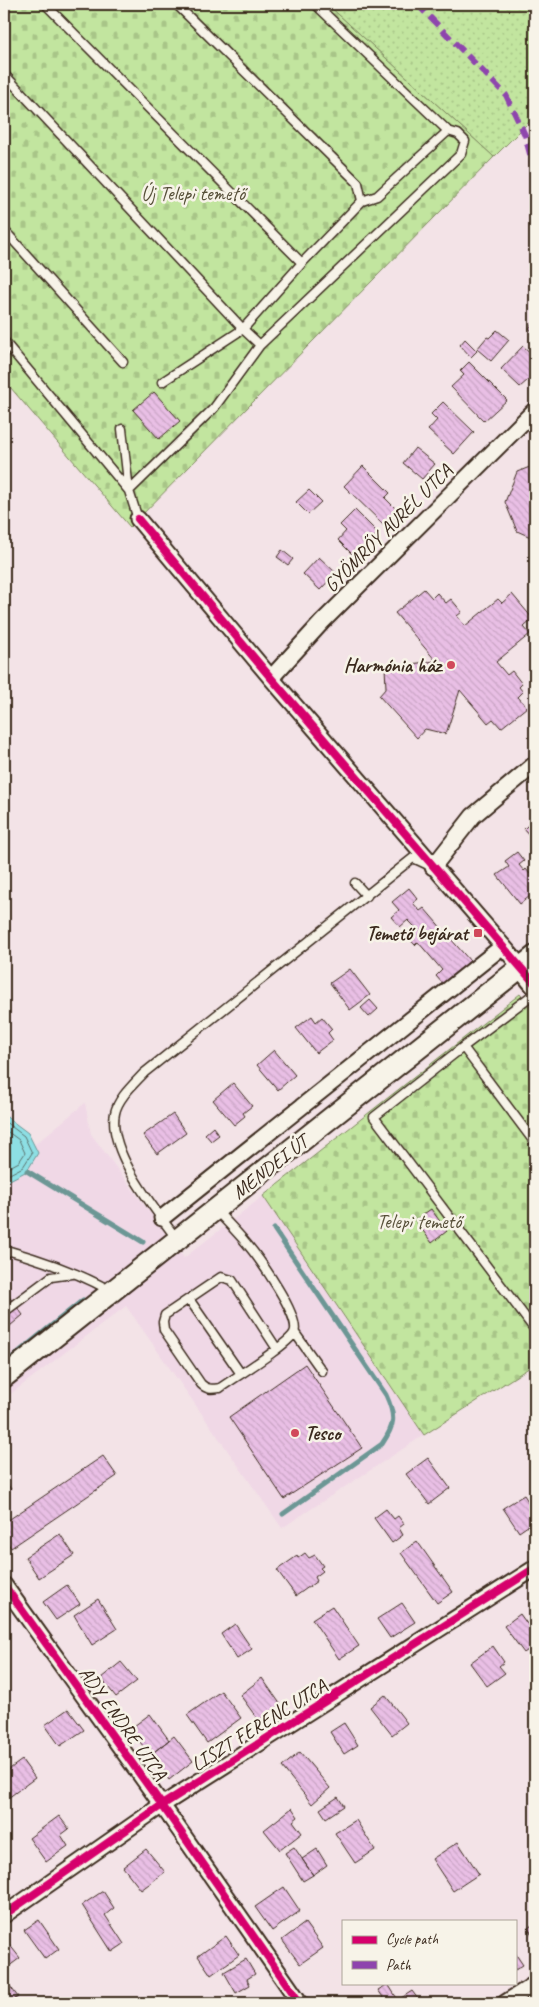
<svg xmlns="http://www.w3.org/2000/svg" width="539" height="2007" viewBox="0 0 539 2007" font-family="Caveat,sans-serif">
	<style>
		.built { fill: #f0d8e6 }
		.grass { fill: url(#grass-dots); stroke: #7e885e }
		.cemetery { fill: url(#cemetery-stones); stroke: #7e885e }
		.water { fill: #8ddfe4; stroke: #6c9795 }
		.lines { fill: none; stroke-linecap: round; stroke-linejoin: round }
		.shore { stroke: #5c726d; stroke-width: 1 }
		.stream { stroke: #6c9795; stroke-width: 5 }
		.building { fill: url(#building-back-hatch); stroke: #3b2a1e }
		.lane-casing { stroke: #3b2a1e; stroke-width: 11 }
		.street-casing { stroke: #3b2a1e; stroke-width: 19 }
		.secondary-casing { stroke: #3b2a1e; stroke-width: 24 }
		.lane { stroke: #f7f3e8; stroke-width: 8 }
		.street { stroke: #f7f3e8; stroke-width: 15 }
		.secondary { stroke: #f7f3e8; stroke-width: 20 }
		.quiet { stroke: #8e44ad; stroke-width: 6; stroke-dasharray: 12 6; stroke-linecap: butt }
		.cycleway-casing { stroke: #f7f3e8; stroke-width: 11 }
		.cycleway { stroke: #d6006c; stroke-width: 8 }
		.poi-dot { fill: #d1495b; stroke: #f7f3e8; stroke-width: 2 }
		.labels { text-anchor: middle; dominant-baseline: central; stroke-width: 5; stroke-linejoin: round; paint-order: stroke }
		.park-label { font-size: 20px; fill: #564f38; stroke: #f7f3e8 }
		.street-label { font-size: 20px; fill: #3b2a1e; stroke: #f7f3e8 }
		.poi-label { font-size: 20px; font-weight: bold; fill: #3b2a1e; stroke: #f7f3e8; text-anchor: end }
	</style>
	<defs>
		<pattern id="grass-dots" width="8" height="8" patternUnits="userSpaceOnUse" patternTransform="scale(1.25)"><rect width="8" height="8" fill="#c2e59f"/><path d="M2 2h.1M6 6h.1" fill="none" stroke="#a8c588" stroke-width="1.8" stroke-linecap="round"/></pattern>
		<pattern id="cemetery-stones" width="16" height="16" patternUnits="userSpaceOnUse" patternTransform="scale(1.25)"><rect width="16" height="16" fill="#c2e59f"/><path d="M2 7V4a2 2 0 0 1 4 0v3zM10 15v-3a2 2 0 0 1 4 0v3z" fill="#a8c588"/></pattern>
		<pattern id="building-back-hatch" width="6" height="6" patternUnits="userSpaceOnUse" patternTransform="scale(1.25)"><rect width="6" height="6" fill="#e9bfe5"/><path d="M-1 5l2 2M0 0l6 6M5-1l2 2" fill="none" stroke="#c9a4c4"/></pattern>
	</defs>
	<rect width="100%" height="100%" fill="#f3e3e7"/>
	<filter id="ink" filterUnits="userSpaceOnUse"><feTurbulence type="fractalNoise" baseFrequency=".02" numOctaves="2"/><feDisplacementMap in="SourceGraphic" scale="10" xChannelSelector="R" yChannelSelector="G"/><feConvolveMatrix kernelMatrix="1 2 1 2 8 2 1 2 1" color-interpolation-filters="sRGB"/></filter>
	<g filter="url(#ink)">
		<path class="built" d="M85,1103L91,1134L184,1258L263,1196L424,1435L282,1528L126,1306L4,1399V1170Z"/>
		<path class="grass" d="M327,4H535V116L494,157Z"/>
		<path class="cemetery" d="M4,4H327L494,157L130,527L4,380Z
			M520,994L535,1013V1364L424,1435L263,1196Z"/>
		<path class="water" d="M4,1115L28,1133L38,1153L27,1171L4,1183Z"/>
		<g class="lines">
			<path class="shore" d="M4,1121L24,1136L32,1153L23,1167L4,1177
				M4,1129L19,1140L25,1153L19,1162L4,1170"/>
			<path class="stream" d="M27,1171L143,1242
				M274,1229L386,1395C396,1417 395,1425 382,1444L283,1514
				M4,1364L83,1300"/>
		</g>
		<path class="building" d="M535,321V335L529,328Z
			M497,330L509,340L491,361L477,349L487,337L489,338Z
			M465,339L477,351L471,357L460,345Z
			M523,346L535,357V371L532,374L535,376L530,382L528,380L520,387L501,369Z
			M469,362L507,400L484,421L451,387L464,375L460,371Z
			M154,392L180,421L159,439L133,410Z
			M443,402L474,432L454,454L428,430L437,420L431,414Z
			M415,448L435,464L422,479L403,463Z
			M535,465V497L534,501L535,505V539L517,531L505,502L517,472Z
			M363,466L390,493L385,498L400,513L386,527L344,486Z
			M309,490L321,502L308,514L296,502Z
			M355,510L378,533L355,557L338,540L346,531L340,525Z
			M282,550L293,559L288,565L277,557Z
			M319,557L336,573L320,590L303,574Z
			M424,589L432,598L437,593L446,603L451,599L462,612L457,616L465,626L498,599L502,603L512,594L533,619L524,627L530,634L496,662L507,675L512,671L522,684L519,687L523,692L518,697L527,707L501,728L493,719L488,723L460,690L446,734L425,729L417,738L379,696L386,688L385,667L436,661L395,613Z
			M535,818V842L524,829Z
			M517,852L524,861L519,865L524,871L526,869L535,880V892L520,904L497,875L509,867L505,861Z
			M409,888L418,899L413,903L420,911L424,908L470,961L443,984L436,976L442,970L418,942L415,945L406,935L415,927L408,920L400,927L391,917L399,910L392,902Z
			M350,969L370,995L350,1010L330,983Z
			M370,1000L378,1009L369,1017L361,1008Z
			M312,1016L316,1022L322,1017L332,1029L328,1033L333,1040L316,1053L296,1028Z
			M274,1050L295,1075L278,1090L257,1065Z
			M233,1083L252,1106L243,1113L245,1116L234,1125L213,1100Z
			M173,1114L186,1133L157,1154L143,1135Z
			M213,1127L219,1135L211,1141L205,1134Z
			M431,1209L447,1231L432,1243L415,1220Z
			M4,1290L23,1315L4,1331Z
			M305,1364L362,1448L284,1499L229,1417Z
			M103,1456L117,1476L11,1548L4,1537V1523Z
			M428,1458L450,1488L429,1504L406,1474Z
			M4,1480L11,1489L4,1495Z
			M524,1495L535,1512V1521L519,1532L503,1508Z
			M386,1509L394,1519L398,1516L404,1524L399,1528L403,1535L392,1543L374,1518Z
			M60,1534L74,1555L39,1578L25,1557Z
			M417,1541L453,1592L437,1603L401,1553Z
			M305,1553L309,1558L315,1555L323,1566L320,1568L323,1571L315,1577L317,1581L296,1596L277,1570L297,1556L298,1558Z
			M67,1585L80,1604L56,1620L43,1602Z
			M98,1599L117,1629L92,1645L74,1615Z
			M402,1603L415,1622L390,1638L377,1619Z
			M332,1606L359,1646L339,1659L312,1619Z
			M520,1614L535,1635V1645L524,1653L504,1626Z
			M235,1624L252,1649L237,1659L221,1634Z
			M493,1646L504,1662L499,1666L505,1673L487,1686L470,1663Z
			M121,1662L137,1681L116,1697L101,1678Z
			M262,1678L281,1705L259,1721L240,1695Z
			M221,1691L241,1718L207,1743L187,1715Z
			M385,1695L407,1723L392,1735L370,1707Z
			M68,1709L84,1730L60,1746L45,1725Z
			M150,1714L169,1740L150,1755L130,1729Z
			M344,1723L358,1745L344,1754L330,1732Z
			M174,1736L193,1761L169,1780L150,1755Z
			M300,1752L330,1788L312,1804L282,1767Z
			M22,1760L35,1778L4,1801V1767L7,1771Z
			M338,1797L344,1806L326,1818L320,1809Z
			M292,1808L298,1817L293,1821L302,1833L280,1850L264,1830Z
			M59,1816L69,1829L61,1835L68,1846L46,1862L29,1838Z
			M356,1820L375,1850L355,1863L335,1833Z
			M458,1842L479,1874L453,1891L432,1859Z
			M294,1847L313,1875L303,1881L285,1853Z
			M146,1849L165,1872L141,1890L123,1867Z
			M317,1849L327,1865L313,1875L302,1859Z
			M284,1887L300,1911L272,1931L255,1907Z
			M103,1891L114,1908L105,1915L124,1944L112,1952L82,1905Z
			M39,1920L59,1949L45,1959L24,1930Z
			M305,1923L323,1948L300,1964L282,1940Z
			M535,1923V1939L528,1928Z
			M226,1936L239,1955L211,1975L198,1956Z
			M5,1939L20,1958L4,1970V1940Z
			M515,1953L523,1965L515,1970Z
			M246,1959L255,1974L247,1979L250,1985L236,1993L224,1972Z
			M4,1978L18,1997L9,2003L4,1999Z
			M388,1984L398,2000L393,2003H387L378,1990Z
			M412,1991L421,2003H393L398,2000Z"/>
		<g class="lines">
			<defs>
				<path id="lane" d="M45,4L302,263L362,201L358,183L176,4
					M315,4L448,131L377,196L362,201
					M4,74L243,329L302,263
					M4,230L123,362
					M4,341L129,491L138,519
					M162,382L243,329L260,345L461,154L465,141L458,134L448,131
					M122,429L129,491
					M129,491L214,408L260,345
					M355,883L367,896
					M535,993L463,1047L374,1117L535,1330
					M463,1047L535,1143
					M216,1210C226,1221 237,1232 247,1244C258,1257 302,1318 294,1333C288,1345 234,1378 220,1388C212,1389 207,1390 201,1384L164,1330L163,1322L165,1315L221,1277L232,1280L277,1349
					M176,1238C155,1209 107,1151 115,1113C118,1098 134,1084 144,1073L413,858L428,865
					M4,1254L10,1251C45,1261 79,1273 111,1291
					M189,1299L241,1374
					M4,1312L51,1277L72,1274
					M295,1333L322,1371"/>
				<path id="street" d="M138,519L271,678L521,967
					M271,678L322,622L535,410
					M433,867L473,816L535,764
					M162,1218L503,946
					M4,1585L162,1805L300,2003
					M4,1915L162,1805L535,1568
					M505,2003L535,1984"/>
				<path id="secondary" d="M521,967L535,984
					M4,1377L535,956"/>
			</defs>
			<use href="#lane" class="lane-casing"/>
			<use href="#street" class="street-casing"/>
			<use href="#secondary" class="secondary-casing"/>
			<use href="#lane" class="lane"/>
			<use href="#street" class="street"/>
			<use href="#secondary" class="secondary"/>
			<path class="quiet" d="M417,4L506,95L525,135L535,173"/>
			<defs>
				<path id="cycleway" d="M138,519L271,678L535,984
					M4,1585L162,1805L300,2003
					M4,1915L162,1805L535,1568"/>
			</defs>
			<use href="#cycleway" class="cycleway-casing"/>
			<use href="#cycleway" class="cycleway"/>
		</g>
	</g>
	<g class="poi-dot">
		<circle cx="451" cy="665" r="5"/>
		<rect x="473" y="928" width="10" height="10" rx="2.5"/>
		<circle cx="295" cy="1433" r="5"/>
	</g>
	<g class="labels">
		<g class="park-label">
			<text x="193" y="193">Új Telepi temető</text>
			<text x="419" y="1221">Telepi temető</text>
		</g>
		<g class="street-label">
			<text transform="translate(388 528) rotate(-45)">GYÖMRŐY AURÉL UTCA</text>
			<text transform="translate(270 1167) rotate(-38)">MENDEI ÚT</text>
			<text transform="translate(123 1723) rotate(54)">ADY ENDRE UTCA</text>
			<text transform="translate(259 1725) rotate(-32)">LISZT FERENC UTCA</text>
		</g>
		<g class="poi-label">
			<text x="441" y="665">Harmónia ház</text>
			<text x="468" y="933">Temető bejárat</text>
			<text x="305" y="1433" text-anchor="start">Tesco</text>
		</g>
	</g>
	<rect width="539" height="2007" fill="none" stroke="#f7f3e8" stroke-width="20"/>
	<rect x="10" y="10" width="519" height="1987" fill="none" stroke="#3b2a1e" stroke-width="2" filter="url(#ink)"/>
	<rect x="342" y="1920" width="175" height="65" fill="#f7f3e8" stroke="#aca397"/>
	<rect x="352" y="1936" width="25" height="8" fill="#d6006c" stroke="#aca397"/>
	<text x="386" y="1944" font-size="15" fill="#3b2a1e">Cycle path</text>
	<rect x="352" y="1961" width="25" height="8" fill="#8e44ad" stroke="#aca397"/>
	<text x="386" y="1970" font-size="15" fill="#3b2a1e">Path</text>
</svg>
